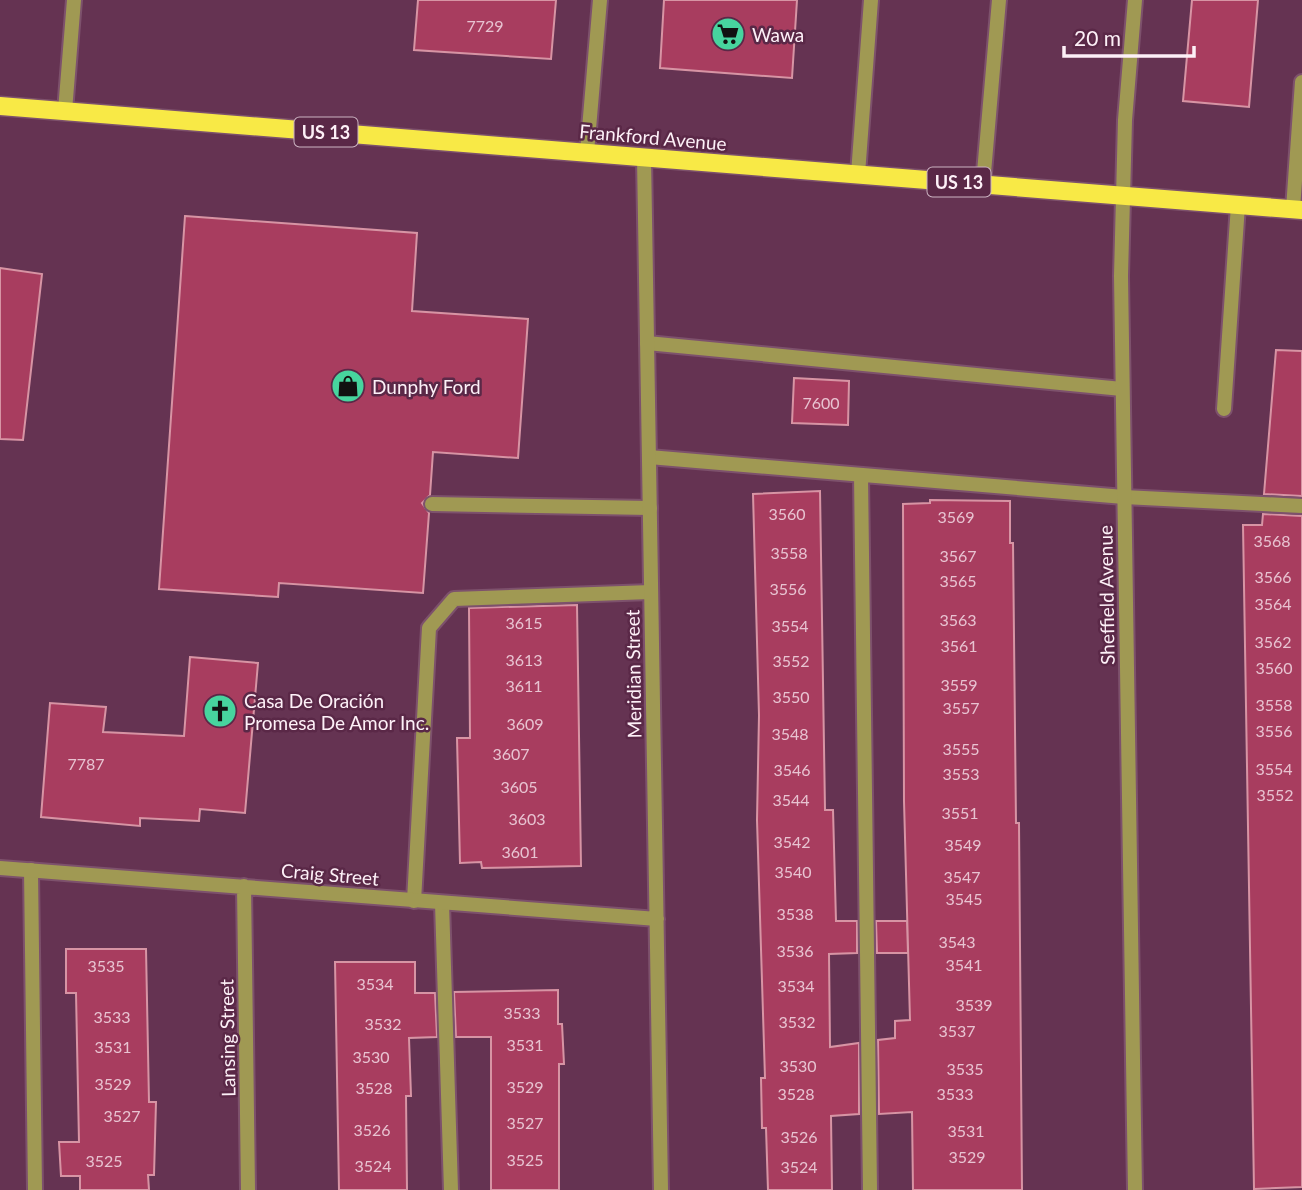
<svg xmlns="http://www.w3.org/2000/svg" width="1302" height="1190" viewBox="0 0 1302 1190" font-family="Lato,sans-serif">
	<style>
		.building { fill: #a83d5f; stroke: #d794a4; stroke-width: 2 }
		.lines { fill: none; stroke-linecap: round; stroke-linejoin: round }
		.service-casing { stroke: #7d516c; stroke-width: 18 }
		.minor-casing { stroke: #7d516c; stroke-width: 18 }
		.primary-casing { stroke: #7d516c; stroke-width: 21 }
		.service { stroke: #a09953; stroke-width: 14 }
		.minor { stroke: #a09953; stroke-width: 14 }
		.primary { stroke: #f8e946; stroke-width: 18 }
		.labels { text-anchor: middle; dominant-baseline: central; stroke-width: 5; stroke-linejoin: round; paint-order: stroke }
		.number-label { font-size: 16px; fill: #e8c3d1 }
		.shield { fill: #5a2847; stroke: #ccb4c2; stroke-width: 2 }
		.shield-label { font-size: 18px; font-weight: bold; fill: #fdf0f7 }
		.poi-label { font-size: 19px; fill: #fdf0f7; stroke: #5a2847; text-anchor: start }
		.street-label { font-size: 19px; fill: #fdf0f7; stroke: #5a2847 }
	</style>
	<rect width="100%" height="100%" fill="#653352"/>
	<path class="building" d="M418,0H556L551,59L414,50Z
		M664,0H797L792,78L660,68Z
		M1192,0H1258L1249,107L1183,101Z
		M185,216L417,233L412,311L528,319L518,458L433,452L430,495L422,503L429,513L423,593L279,583L278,597L159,589Z
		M0,268L42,274L23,440L0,439Z
		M1276,350L1302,351V496L1264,494Z
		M794,378L849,381L848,425L792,423Z
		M820,491L825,810H833L836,921H857V953L829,954L830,1047L859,1043V1114L831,1116L832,1190H768L766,1128H762L761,1078H765L757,820L759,715L753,494Z
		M930,500L1010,501V543H1013L1016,823H1019L1022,1190H913L912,1112L879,1114L878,1040L895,1038V1021L910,1020L904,801L903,504L930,503Z
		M1263,514L1302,516V1187L1254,1189L1243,525H1262Z
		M577,605L581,866L482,868L481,862L460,863L457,738H470L469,608Z
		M190,657L258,663L245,813L200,809L199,821L140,818V826L41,817L50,703L106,707L103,732L184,736Z
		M876,921H907L908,953H877Z
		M66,949H146L149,1102H156L154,1175H148L149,1190H80V1176H61L59,1142H79L76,993H66Z
		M335,962H415V993H435L437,1037L409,1038L411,1096H406L407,1190H339Z
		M558,990V1024H562L564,1064H559V1190H491V1037H456L454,992Z"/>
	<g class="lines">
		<defs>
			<path id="service" d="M858,174L871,0
				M983,184L999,0
				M1293,209L1302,82
				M647,343L1122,389
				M1224,409L1238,205
				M649,457L1124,497L1302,506
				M861,475L870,1190
				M432,504L650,508
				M31,870L35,1190
				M414,901L429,628L454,599L651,592
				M442,903L451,1190"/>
			<path id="minor" d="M65,111L74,0
				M587,152L600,0
				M644,157L661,1190
				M0,868L657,919
				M244,886L248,1190
				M1135,1190L1121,276L1125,120L1135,0"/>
			<path id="primary" d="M0,106L1302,210"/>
		</defs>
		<use href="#service" class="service-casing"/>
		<use href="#minor" class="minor-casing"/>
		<use href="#primary" class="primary-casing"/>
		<use href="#service" class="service"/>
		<use href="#minor" class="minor"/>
		<use href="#primary" class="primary"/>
	</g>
	<defs>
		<symbol id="supermarket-disc" viewBox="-11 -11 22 22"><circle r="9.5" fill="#47d49e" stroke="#5a2847"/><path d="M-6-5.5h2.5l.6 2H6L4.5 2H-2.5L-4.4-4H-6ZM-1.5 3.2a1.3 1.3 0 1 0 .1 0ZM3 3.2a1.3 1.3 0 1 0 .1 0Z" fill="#111"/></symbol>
		<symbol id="shop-disc" viewBox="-11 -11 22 22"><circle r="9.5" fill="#47d49e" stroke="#5a2847"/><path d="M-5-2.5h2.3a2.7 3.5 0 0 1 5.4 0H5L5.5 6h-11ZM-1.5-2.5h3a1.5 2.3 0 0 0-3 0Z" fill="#111"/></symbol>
		<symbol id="church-disc" viewBox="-11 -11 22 22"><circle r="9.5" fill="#47d49e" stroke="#5a2847"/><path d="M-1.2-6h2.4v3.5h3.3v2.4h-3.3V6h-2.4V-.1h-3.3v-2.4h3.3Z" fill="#111"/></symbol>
	</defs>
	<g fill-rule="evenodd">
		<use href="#supermarket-disc" x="709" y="15" width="38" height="38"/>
		<use href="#shop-disc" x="329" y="367" width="38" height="38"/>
		<use href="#church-disc" x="201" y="692" width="38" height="38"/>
	</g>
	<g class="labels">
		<g class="number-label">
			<text x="485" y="25">7729</text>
			<text x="821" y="402">7600</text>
			<text x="787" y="513">3560</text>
			<text x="956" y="516">3569</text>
			<text x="1272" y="540">3568</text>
			<text x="789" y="552">3558</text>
			<text x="958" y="555">3567</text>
			<text x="1273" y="576">3566</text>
			<text x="958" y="580">3565</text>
			<text x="788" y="588">3556</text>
			<text x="1273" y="603">3564</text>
			<text x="958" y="619">3563</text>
			<text x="524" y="622">3615</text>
			<text x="790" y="625">3554</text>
			<text x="1273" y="641">3562</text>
			<text x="959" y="645">3561</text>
			<text x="524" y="659">3613</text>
			<text x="791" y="660">3552</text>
			<text x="1274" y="667">3560</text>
			<text x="959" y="684">3559</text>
			<text x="524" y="685">3611</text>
			<text x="791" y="696">3550</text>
			<text x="1274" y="704">3558</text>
			<text x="961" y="707">3557</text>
			<text x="525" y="723">3609</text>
			<text x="1274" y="730">3556</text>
			<text x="790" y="733">3548</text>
			<text x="961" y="748">3555</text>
			<text x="511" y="753">3607</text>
			<text x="86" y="763">7787</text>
			<text x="1274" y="768">3554</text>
			<text x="792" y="769">3546</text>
			<text x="961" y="773">3553</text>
			<text x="519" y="786">3605</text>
			<text x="1275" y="794">3552</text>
			<text x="791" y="799">3544</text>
			<text x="960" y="812">3551</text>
			<text x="527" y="818">3603</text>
			<text x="792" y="841">3542</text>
			<text x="963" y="844">3549</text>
			<text x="520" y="851">3601</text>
			<text x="793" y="871">3540</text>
			<text x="962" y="876">3547</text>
			<text x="964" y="898">3545</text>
			<text x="795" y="913">3538</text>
			<text x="957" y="941">3543</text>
			<text x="795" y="950">3536</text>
			<text x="964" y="964">3541</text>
			<text x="106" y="965">3535</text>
			<text x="375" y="983">3534</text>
			<text x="796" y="985">3534</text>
			<text x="974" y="1004">3539</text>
			<text x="522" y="1012">3533</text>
			<text x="112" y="1016">3533</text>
			<text x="797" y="1021">3532</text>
			<text x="383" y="1023">3532</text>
			<text x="957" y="1030">3537</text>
			<text x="525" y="1044">3531</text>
			<text x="113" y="1046">3531</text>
			<text x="371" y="1056">3530</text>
			<text x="798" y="1065">3530</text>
			<text x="965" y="1068">3535</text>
			<text x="113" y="1083">3529</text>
			<text x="525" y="1086">3529</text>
			<text x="374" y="1087">3528</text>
			<text x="796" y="1093">3528</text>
			<text x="955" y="1093">3533</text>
			<text x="122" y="1115">3527</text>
			<text x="525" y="1122">3527</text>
			<text x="372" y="1129">3526</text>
			<text x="966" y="1130">3531</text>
			<text x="799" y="1136">3526</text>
			<text x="967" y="1156">3529</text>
			<text x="525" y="1159">3525</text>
			<text x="104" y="1160">3525</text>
			<text x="373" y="1165">3524</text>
			<text x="799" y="1166">3524</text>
		</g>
		<g class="shield">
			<rect x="294.5" y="117.5" width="63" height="29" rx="5"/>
			<rect x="927.5" y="167.5" width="63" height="29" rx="5"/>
		</g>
		<g class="shield-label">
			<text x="326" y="132">US 13</text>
			<text x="959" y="182">US 13</text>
		</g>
		<g class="poi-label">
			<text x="752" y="34">Wawa</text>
			<text x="372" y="386">Dunphy Ford</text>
			<text x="244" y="700">Casa De Oración<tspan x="244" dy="22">Promesa De Amor Inc.</tspan></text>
		</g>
		<g class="street-label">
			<text transform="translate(653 137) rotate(5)">Frankford Avenue</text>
			<text transform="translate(1106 595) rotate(-91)">Sheffield Avenue</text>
			<text transform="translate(633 674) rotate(-91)">Meridian Street</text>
			<text transform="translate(330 874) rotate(5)">Craig Street</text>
			<text transform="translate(227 1038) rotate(-91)">Lansing Street</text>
		</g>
	</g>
	<path d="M1064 46v10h130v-10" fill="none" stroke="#fdf0f7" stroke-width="3.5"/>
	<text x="1074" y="46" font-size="21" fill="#fdf0f7" stroke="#5a2847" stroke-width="5" paint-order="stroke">20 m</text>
</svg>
